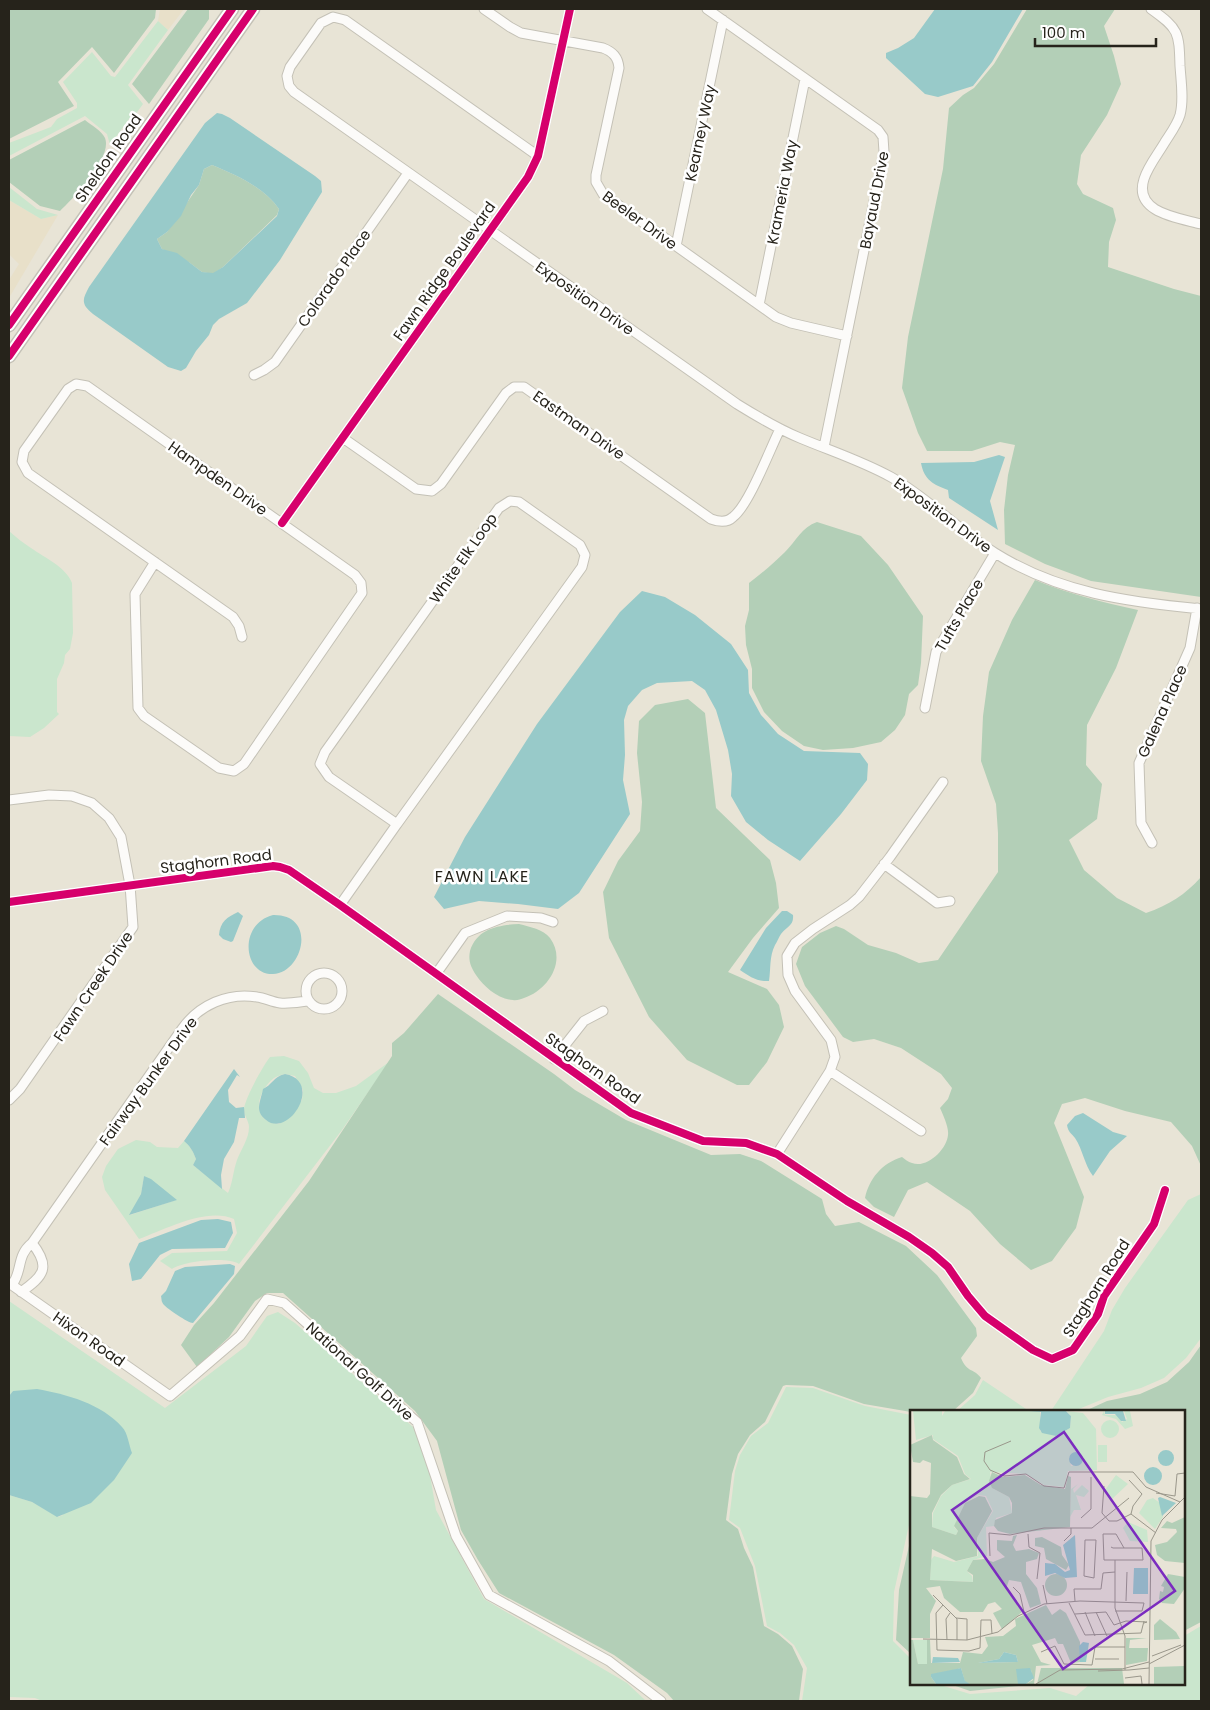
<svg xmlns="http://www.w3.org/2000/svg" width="1210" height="1710" viewBox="0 0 1210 1710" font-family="Poppins,sans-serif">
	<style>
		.built { fill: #e8e0c9 }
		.green { fill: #cae6cd; fill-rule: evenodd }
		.forest { fill: #b3cfb7 }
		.water { fill: #98cac9; fill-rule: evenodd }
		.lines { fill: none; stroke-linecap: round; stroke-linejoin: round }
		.minor-casing { stroke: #c4c1b6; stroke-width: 11 }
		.secondary-casing { stroke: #c4c1b6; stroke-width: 15 }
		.minor { stroke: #fcfbf9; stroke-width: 9 }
		.secondary { stroke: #fcfbf9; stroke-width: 12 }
		.cycleway-casing { stroke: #fff; stroke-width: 11 }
		.cycleway { stroke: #d6006c; stroke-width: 8 }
		.labels { text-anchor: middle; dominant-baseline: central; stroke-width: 5; stroke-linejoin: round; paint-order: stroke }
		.street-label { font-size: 15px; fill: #26231b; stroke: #fff }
		.neighbourhood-label { font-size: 16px; letter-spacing: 1px; fill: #26231b; stroke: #fff }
		.inset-road { fill: none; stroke: #9a978b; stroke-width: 1 }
		.view { fill: #7b2cbf; fill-opacity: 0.15; stroke: #7b2cbf; stroke-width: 2.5 }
		.inset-edge { fill: none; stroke: #26231b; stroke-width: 2.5 }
	</style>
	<rect width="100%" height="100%" fill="#e8e4d6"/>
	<path class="built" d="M160,9H184L168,30L158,21Z
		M9,200L41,219L58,215L9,298V280L19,264L9,254Z"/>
	<path class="green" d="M158,21L168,30L128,85L143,104L135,115L129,119L110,145L107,134L85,116L9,156V143L51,127L57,119L77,108V103L63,82L92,52L111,76L115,77Z
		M9,187L37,209L58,215L41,219L9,200Z
		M9,531C16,537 23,543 31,548C45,558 66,567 72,583L73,633L70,649L65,655L64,663L57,679V712L59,714L44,728L30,737L9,736Z
		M284,1056L299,1061L308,1073L314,1088L323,1093H336L356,1086L389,1062L342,1130L239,1264C228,1256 183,1261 172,1269L160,1261L172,1253L227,1251L237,1233L234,1219C207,1207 166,1229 139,1239L105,1190L102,1177L106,1166L118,1149L136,1140L150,1142L157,1147L178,1148L184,1141C190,1146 193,1151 196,1159L193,1165L228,1193C233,1182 233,1171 237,1160C241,1149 249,1139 249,1127C249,1121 244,1116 244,1109C245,1098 263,1066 270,1057ZM285,1074L295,1076L303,1090L302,1100L279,1124C250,1122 256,1092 274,1078C277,1076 281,1075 285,1074ZM144,1176L176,1200L130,1215L141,1194Z
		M1201,1194V1338L1186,1358L1164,1378L1141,1388L1108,1397L1074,1411H1051L1104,1331L1112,1310L1125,1288L1188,1200Z
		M9,1301L165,1408L246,1346L267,1316L278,1312L295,1323L413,1427L427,1458L436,1510L484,1599L627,1683L646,1701H42L35,1698L9,1697V1495L32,1502L58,1517L63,1515L13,1391L9,1396Z
		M983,1380L1029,1411H957L975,1395Z
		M786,1387L813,1388L865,1406L911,1415V1516L894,1592L893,1641L911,1659V1684H937L970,1694L1050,1688L1076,1696L1090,1684H1184V1636L1201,1626V1701H802L807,1668L794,1645L780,1633L767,1626L755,1566L740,1528L729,1520L735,1471L740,1455L751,1436L768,1423Z"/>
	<path class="forest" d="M9,9H156L155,18L114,73L92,47L58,82L74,106L9,139Z
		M188,9H209V19L149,104L132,84Z
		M1027,9H1115L1104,26L1114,56L1121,84L1107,115L1081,155L1077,184L1083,194L1113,208L1116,220L1109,242L1108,267L1174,289L1201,296V597L1091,581L1045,564L1005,544L1004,510L1008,475L1015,445L1000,442L972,451H927L918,433L902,388L908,337L943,169L949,108L963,95L974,88L994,64Z
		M85,120C91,125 102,131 105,138C113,157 73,199 60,211L40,206L9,182V160Z
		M212,165C236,175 264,187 279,209L277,215L223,267L213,274L202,272L190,263L162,249L157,239L167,232L199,185L204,169Z
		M817,522L861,536L888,565L923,616L921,663L918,685L909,694L905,715L895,730L881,742L853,748L823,750L804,746L782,731L764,712L752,688V669L746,645L745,626L749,610V583C762,573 774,563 785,552C796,541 802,527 817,522Z
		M1035,580C1069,594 1102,602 1138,610L1116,668L1087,725L1086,765L1102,784L1097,819L1069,840L1084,870L1117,898L1146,913C1169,905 1185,895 1201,877V1166L1192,1146L1171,1122L1125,1111L1085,1098L1062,1104L1054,1123L1084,1197L1076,1228L1052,1261L1031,1270L1000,1244L970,1211L927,1182L908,1190L894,1217L874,1207L865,1198C869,1179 882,1163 902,1157C905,1159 908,1162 912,1163C927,1169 947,1149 948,1135C949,1127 943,1115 940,1108L948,1099L952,1088L941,1074L901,1048L874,1039L853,1042L843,1037L805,986L796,964L802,947L820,933L836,926L844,929L868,945L896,953L919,963L938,960L998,872V833L996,804L981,761L983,716L989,672L1012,620Z
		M688,699L705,713L716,808L770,860L776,883L779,908L753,938L728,972L767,989L779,1005L784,1027L767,1062L749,1085H737L687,1060L649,1017L609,938L603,892L618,861L640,831L642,802L637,753L639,721L655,705Z
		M519,924C530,927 543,929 550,938C567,961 548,990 524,998C521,999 516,1001 513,1000C498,999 484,987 476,975C471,967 468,961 470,951C477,928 499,925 519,924Z
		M438,994L554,1074L575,1090L626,1120L711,1155L740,1154L761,1161L822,1199L826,1214L835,1226L859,1222L906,1246L937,1275L976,1328L977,1336L961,1358C967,1373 974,1368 981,1378L973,1393L953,1411L911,1412L864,1404L813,1386L786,1385L783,1386L765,1422L750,1435L738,1454L732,1474L726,1520L738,1529L744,1548L753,1567L764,1626L778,1634L792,1646L803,1669L799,1701H674L667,1693L614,1655L499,1593L478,1560L461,1530L437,1441L415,1411L283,1293H267L255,1301L229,1337L197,1367L181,1345L194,1325L214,1303L309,1181L392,1056V1043L404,1033Z
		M1201,1345V1622L1184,1631V1411H1085L1107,1401L1140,1394L1167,1382L1189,1362Z
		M911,1537V1654L896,1640L899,1590Z
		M950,1684H1038L970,1691Z"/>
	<path class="water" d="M935,9H1023L992,62L973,86L938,97L925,94L886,58V53L898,48L914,38Z
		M217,113L222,114L230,118L315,176L321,181L322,192L280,260L247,303L219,319L213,325L209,335L196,351L186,368L181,371L168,367L93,314C81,304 82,300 89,287L205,123ZM212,165C236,175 264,187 279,209L277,216L223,267L213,273L202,272L177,253L162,249L157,239L167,232L181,216L191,195L199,185L204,169Z
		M999,455L1005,457L990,501L998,530L949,498L948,490C934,485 924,480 921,463L974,462Z
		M642,591L665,597L695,615L731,644L748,670L749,693L761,715L778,734L804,751L860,753L868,764L867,780L841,814L800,861L768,840L746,822L731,796L732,774L728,750L716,710L705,690L692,681L657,683L642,690L628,706L624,720L625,755L623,780L630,814L579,893L558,909L518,904L479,901L444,909L434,897L465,837L537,724L620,612Z
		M782,911H787L793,915C794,926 787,926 781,934C779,937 777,942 775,945C769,957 771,969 769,981C757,982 749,976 740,970L766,928Z
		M238,912L243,916L233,941L231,942L223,939L219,935C220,922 227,917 238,912Z
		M273,915C318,914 303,973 273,974C243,975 238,924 273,915Z
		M234,1069L240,1077L237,1075L228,1090L229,1102L236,1108L244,1107L245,1118H239L234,1142L224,1159L221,1175L222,1189L193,1165L196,1159C193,1151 190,1146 184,1141Z
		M285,1074C324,1081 289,1139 266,1120C262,1117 259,1113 259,1108C259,1102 262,1095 263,1089C272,1085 273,1077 285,1074Z
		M1083,1113L1113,1132L1127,1136L1110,1151L1093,1176C1084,1164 1083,1150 1075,1138C1071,1133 1068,1132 1067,1125L1075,1116Z
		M144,1176L151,1179L177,1200L129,1215L141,1194Z
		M218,1219L231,1222L233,1233L225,1248L172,1249L160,1255L141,1279L132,1281L129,1264L139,1243L201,1220Z
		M230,1264L235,1266L234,1274L193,1323C188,1323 168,1309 164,1305C161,1301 162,1301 161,1296L166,1291L175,1271L185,1267Z
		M37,1389C66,1394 102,1404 122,1427C128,1433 129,1446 132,1453L114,1480L91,1503L57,1517L32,1502L9,1495V1396L13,1391Z"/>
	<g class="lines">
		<defs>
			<path id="minor" d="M484,9L510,27L521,33L603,48C613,52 618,57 619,68L596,175V182L603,194L776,317L791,323L847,336
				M707,9L878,130L883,137L884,152L824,447
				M1151,9C1179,29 1179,32 1180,66C1181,81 1184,100 1180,115C1177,125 1170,134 1165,142C1158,154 1148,166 1144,179C1133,213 1179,218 1201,224
				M538,156L345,20L333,17L321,23L290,67L287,76L289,86L294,92L737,404C758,417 778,429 800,438C831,451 862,461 891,477C928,498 958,530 995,553C1059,593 1128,602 1201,609
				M676,246L723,20
				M759,305L805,79
				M254,375L264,370L275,362L408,173
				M343,438L416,489L432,491L441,484L506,393L514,387H524L711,519C719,522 727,523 733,517C749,505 770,449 780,429
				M510,501L519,502L580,545L585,555L582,567L397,824L329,777L320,764L325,752L499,508Z
				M282,523L528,177L538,156L570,9
				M155,562L135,594L138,708L144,716L219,768L234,771L244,764L362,593L361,583L355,575L87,386L76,384L68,389L24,451L22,462L28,473L233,617L239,626L242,637
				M925,708L936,652L995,553
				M9,800L49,795L72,796L92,803L109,818L121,837L130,885L133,927L20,1089L9,1100
				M1152,843L1141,823L1139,763L1190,648L1197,608
				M884,864L937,903L950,901
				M9,902L273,866L280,867L289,870L340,905L631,1113L703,1141L746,1143L777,1154L847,1201L909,1237L932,1253L948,1267L968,1296L985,1316L1033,1350L1052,1359L1073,1350L1098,1314L1104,1296L1154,1224L1165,1190
				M340,905L397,824
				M306 991a18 18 0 1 1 36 0a18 18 0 1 1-36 0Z
				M436,974L465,933L507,916L541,918L553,922
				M554,1059L584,1021L603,1011
				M830,1071L921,1131
				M777,1154L830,1071L835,1057L831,1040L795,991L788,975L787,956L795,943L813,929L850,905L859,897L890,857L943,782
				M32,1243L182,1029C199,1005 228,992 257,997C265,998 272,1002 280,1003C289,1004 299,1002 308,1001
				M9,1283L170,1396L240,1336L267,1299L284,1303L417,1422L456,1536L489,1595L609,1661L661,1701
				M12,1285C23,1270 16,1256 32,1243C51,1267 44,1276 21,1292"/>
			<path id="secondary" d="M9,325L232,9
				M9,356L253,9"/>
		</defs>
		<use href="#minor" class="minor-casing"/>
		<use href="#secondary" class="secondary-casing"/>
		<use href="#minor" class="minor"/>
		<use href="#secondary" class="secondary"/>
		<defs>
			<path id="cycleway" d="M9,325L232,9
				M9,356L253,9
				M282,523L528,177L538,156L570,9
				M9,902L273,866L280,867L289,870L340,905L631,1113L703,1141L746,1143L777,1154L847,1201L909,1237L932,1253L948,1267L968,1296L985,1316L1033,1350L1052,1359L1073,1350L1098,1314L1104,1296L1154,1224L1165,1190"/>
		</defs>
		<use href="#cycleway" class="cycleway-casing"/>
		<use href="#cycleway" class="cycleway"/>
	</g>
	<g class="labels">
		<g class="street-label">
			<text transform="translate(700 133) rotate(-78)">Kearney Way</text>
			<text transform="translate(108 158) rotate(-55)">Sheldon Road</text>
			<text transform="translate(782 192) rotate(-79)">Krameria Way</text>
			<text transform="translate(874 200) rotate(-79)">Bayaud Drive</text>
			<text transform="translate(640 220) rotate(36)">Beeler Drive</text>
			<text transform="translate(444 271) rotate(-55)">Fawn Ridge Boulevard</text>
			<text transform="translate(334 278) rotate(-55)">Colorado Place</text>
			<text transform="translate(585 298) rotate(35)">Exposition Drive</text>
			<text transform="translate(579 425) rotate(35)">Eastman Drive</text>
			<text transform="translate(218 478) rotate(35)">Hampden Drive</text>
			<text transform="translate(943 515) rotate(36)">Exposition Drive</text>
			<text transform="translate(463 558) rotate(-55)">White Elk Loop</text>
			<text transform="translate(959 615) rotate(-60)">Tufts Place</text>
			<text transform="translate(1162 711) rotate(-66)">Galena Place</text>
			<text transform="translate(216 861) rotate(-7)">Staghorn Road</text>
			<text transform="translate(93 986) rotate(-56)">Fawn Creek Drive</text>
			<text transform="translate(593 1068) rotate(35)">Staghorn Road</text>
			<text transform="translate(148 1081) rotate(-54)">Fairway Bunker Drive</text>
			<text transform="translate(1096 1288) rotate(-58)">Staghorn Road</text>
			<text transform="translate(89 1339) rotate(35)">Hixon Road</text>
			<text transform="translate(360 1371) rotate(42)">National Golf Drive</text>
		</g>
		<g class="neighbourhood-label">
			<text x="482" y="876">FAWN LAKE</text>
		</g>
	</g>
	<g transform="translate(910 1410)">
		<rect width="275" height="275" fill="#e8e4d6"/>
		<path d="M3,1H32V6L35,1H127L130,2V21L146,26L160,18L161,6L157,1L173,3L186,19L187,60L158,61L154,77L134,75L116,64L80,62L82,78L99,87L102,103L86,108L84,116L76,117L77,146L63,150L57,161L62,166L63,172L20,170L21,150L24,146L44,152L68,146L67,128L83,101L76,86L68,85L55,93L44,117L48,121L46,125L22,117L23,103L31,86L42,75L61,69L55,64L48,46L23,29V25L6,30ZM168,42L173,52L161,56L159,47ZM194,1L195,5H207L212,12L217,9L214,1H220L223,16L215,19L206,9L192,5ZM191 19a9 9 0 1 1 18 0a9 9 0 1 1-18 0ZM188,35H197V52H188ZM206,65L218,74L202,89L195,80ZM168,74L163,79L164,83L172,75L179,81L174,87L166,85L171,100H164L160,107L161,79ZM243,88L250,93L253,107L245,119L229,103L237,90ZM218,112L237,120L238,132L220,131L213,118ZM3,230H17V254H8Z" fill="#cae6cd" fill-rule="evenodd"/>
		<path d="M22,25L23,30L47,47L54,64L60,69L42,75L31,85L22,103V117L46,125L48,121L44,116L55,93L69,86L75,87L82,101L67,128V146L46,151L22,139L20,170L63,172V165L57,161L63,150L75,149L83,152L95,147L87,140V130L102,131L103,126L107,125L103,135L106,141L119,139L129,143L127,149L116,152V164L127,178L131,194L120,198L111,172L99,170L96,179L112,202L92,219L83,203L92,199L85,192L78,194L73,202H50L34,188L30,176L16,178L26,191L20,204V228H0V86L17,88L20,84L21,53L13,50L10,53L3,52L0,35ZM82,62L93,67L115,65L131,75L155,79L158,66L161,67L160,117L100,124L88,121L84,116L85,110L102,103V93L99,87L82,78L79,71ZM275,107V153L255,151L247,145L245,135L257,132L267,122L266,119L251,118L257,111L262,113ZM132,127L151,137L152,145L159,155L156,160L136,149L134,138L125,136V128ZM135 175a11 11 0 1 1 22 0a11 11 0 1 1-22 0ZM258,164L275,167V178L264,194L252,193L249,189L250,181L253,182L254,177L251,176ZM136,195L142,205L150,199L156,203L170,232V252L161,253L153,234H148L145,228L122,235L131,252L141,255L126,256L124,274H116L123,270L121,260L108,266V274H60L55,272L51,258L21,267L26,274H0V230H3L8,254H17V230H20L21,253H50L53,242L72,244L78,236L75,227L93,226L106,216L105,209ZM94,242L106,245L108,252L68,253L89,249ZM250,209L266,222L270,229L244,230V215ZM216,228H237L220,230L219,238H238L237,251L216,255ZM275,256V274H244V257ZM131,258H212L214,274H127Z" fill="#b3cfb7" fill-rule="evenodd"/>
		<path d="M119,1H156L161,6L160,18L146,26L132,23L129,18L131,2ZM195,1H213L216,11H211L205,4H195ZM248 48a8 8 0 1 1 16 0a8 8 0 1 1-16 0ZM159 49a7 7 0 1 1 14 0a7 7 0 1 1-14 0ZM234 66a9 9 0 1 1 18 0a9 9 0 1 1-18 0ZM250,87L266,93L252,106L248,88ZM165,125L167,167L155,168L145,163L135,166V153L145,154L155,162L160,160L153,135ZM224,158H238V184H223ZM173,232L179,233L176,252H170L169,236ZM94,242L106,245L108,252L68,253L89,249ZM23,247L48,248L50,252L22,253ZM51,258L55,271L60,274H26L21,267V264ZM120,258L124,268L116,274H108L106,259Z" fill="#98cac9"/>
		<path class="inset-road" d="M101,31L75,42L74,51L80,60L94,66L116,64L134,76L154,78L159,62H223L236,77L270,92M219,70L232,84L223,96L221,104M194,76L192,103L199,111H207L221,104L246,123M246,83L265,86L267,64L275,63M171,108L181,99V67M118,124L119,137L130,143L127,169M175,130H186L184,168L174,166ZM154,131L161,124V118M201,137L203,138H232L233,150H194L193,124H206L214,138M80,146L79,123L100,125L134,118H182L219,88M205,150V198L215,226V260M133,175L137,194M103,177L110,184L114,202M23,185L47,209V230M165,191L164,179H191L193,163L205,162M216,191L217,162M159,193L175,225L231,223L234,211M33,195L26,203L27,240L59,241L70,238L71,210H81L82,224M175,202L185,226M186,202L197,226M165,204L196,202L204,215L216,211L237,212L234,213M46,208L57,209V230M13,229L57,230L88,222L108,206L134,194L170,191L234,193L232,201H205M37,230L36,209L40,203M131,242L145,236L154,254L182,255L185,237H215M242,246L271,235M185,249H209M239,254L275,235M219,260L239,258M188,261L219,260M215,268L231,266L232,274M126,274L150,260L212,259L239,252M239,274L241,131L252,110L275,87"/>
		<path class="view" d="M154,22L265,181L153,259L42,100Z"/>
		<rect width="275" height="275" class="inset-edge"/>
	</g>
	<rect width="1210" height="1710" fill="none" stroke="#26231b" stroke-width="20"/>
	<path d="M1035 38v8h121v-8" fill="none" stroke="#26231b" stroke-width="2.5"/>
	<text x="1042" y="38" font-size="15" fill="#26231b" stroke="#ffffff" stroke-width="4" paint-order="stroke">100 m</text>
</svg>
